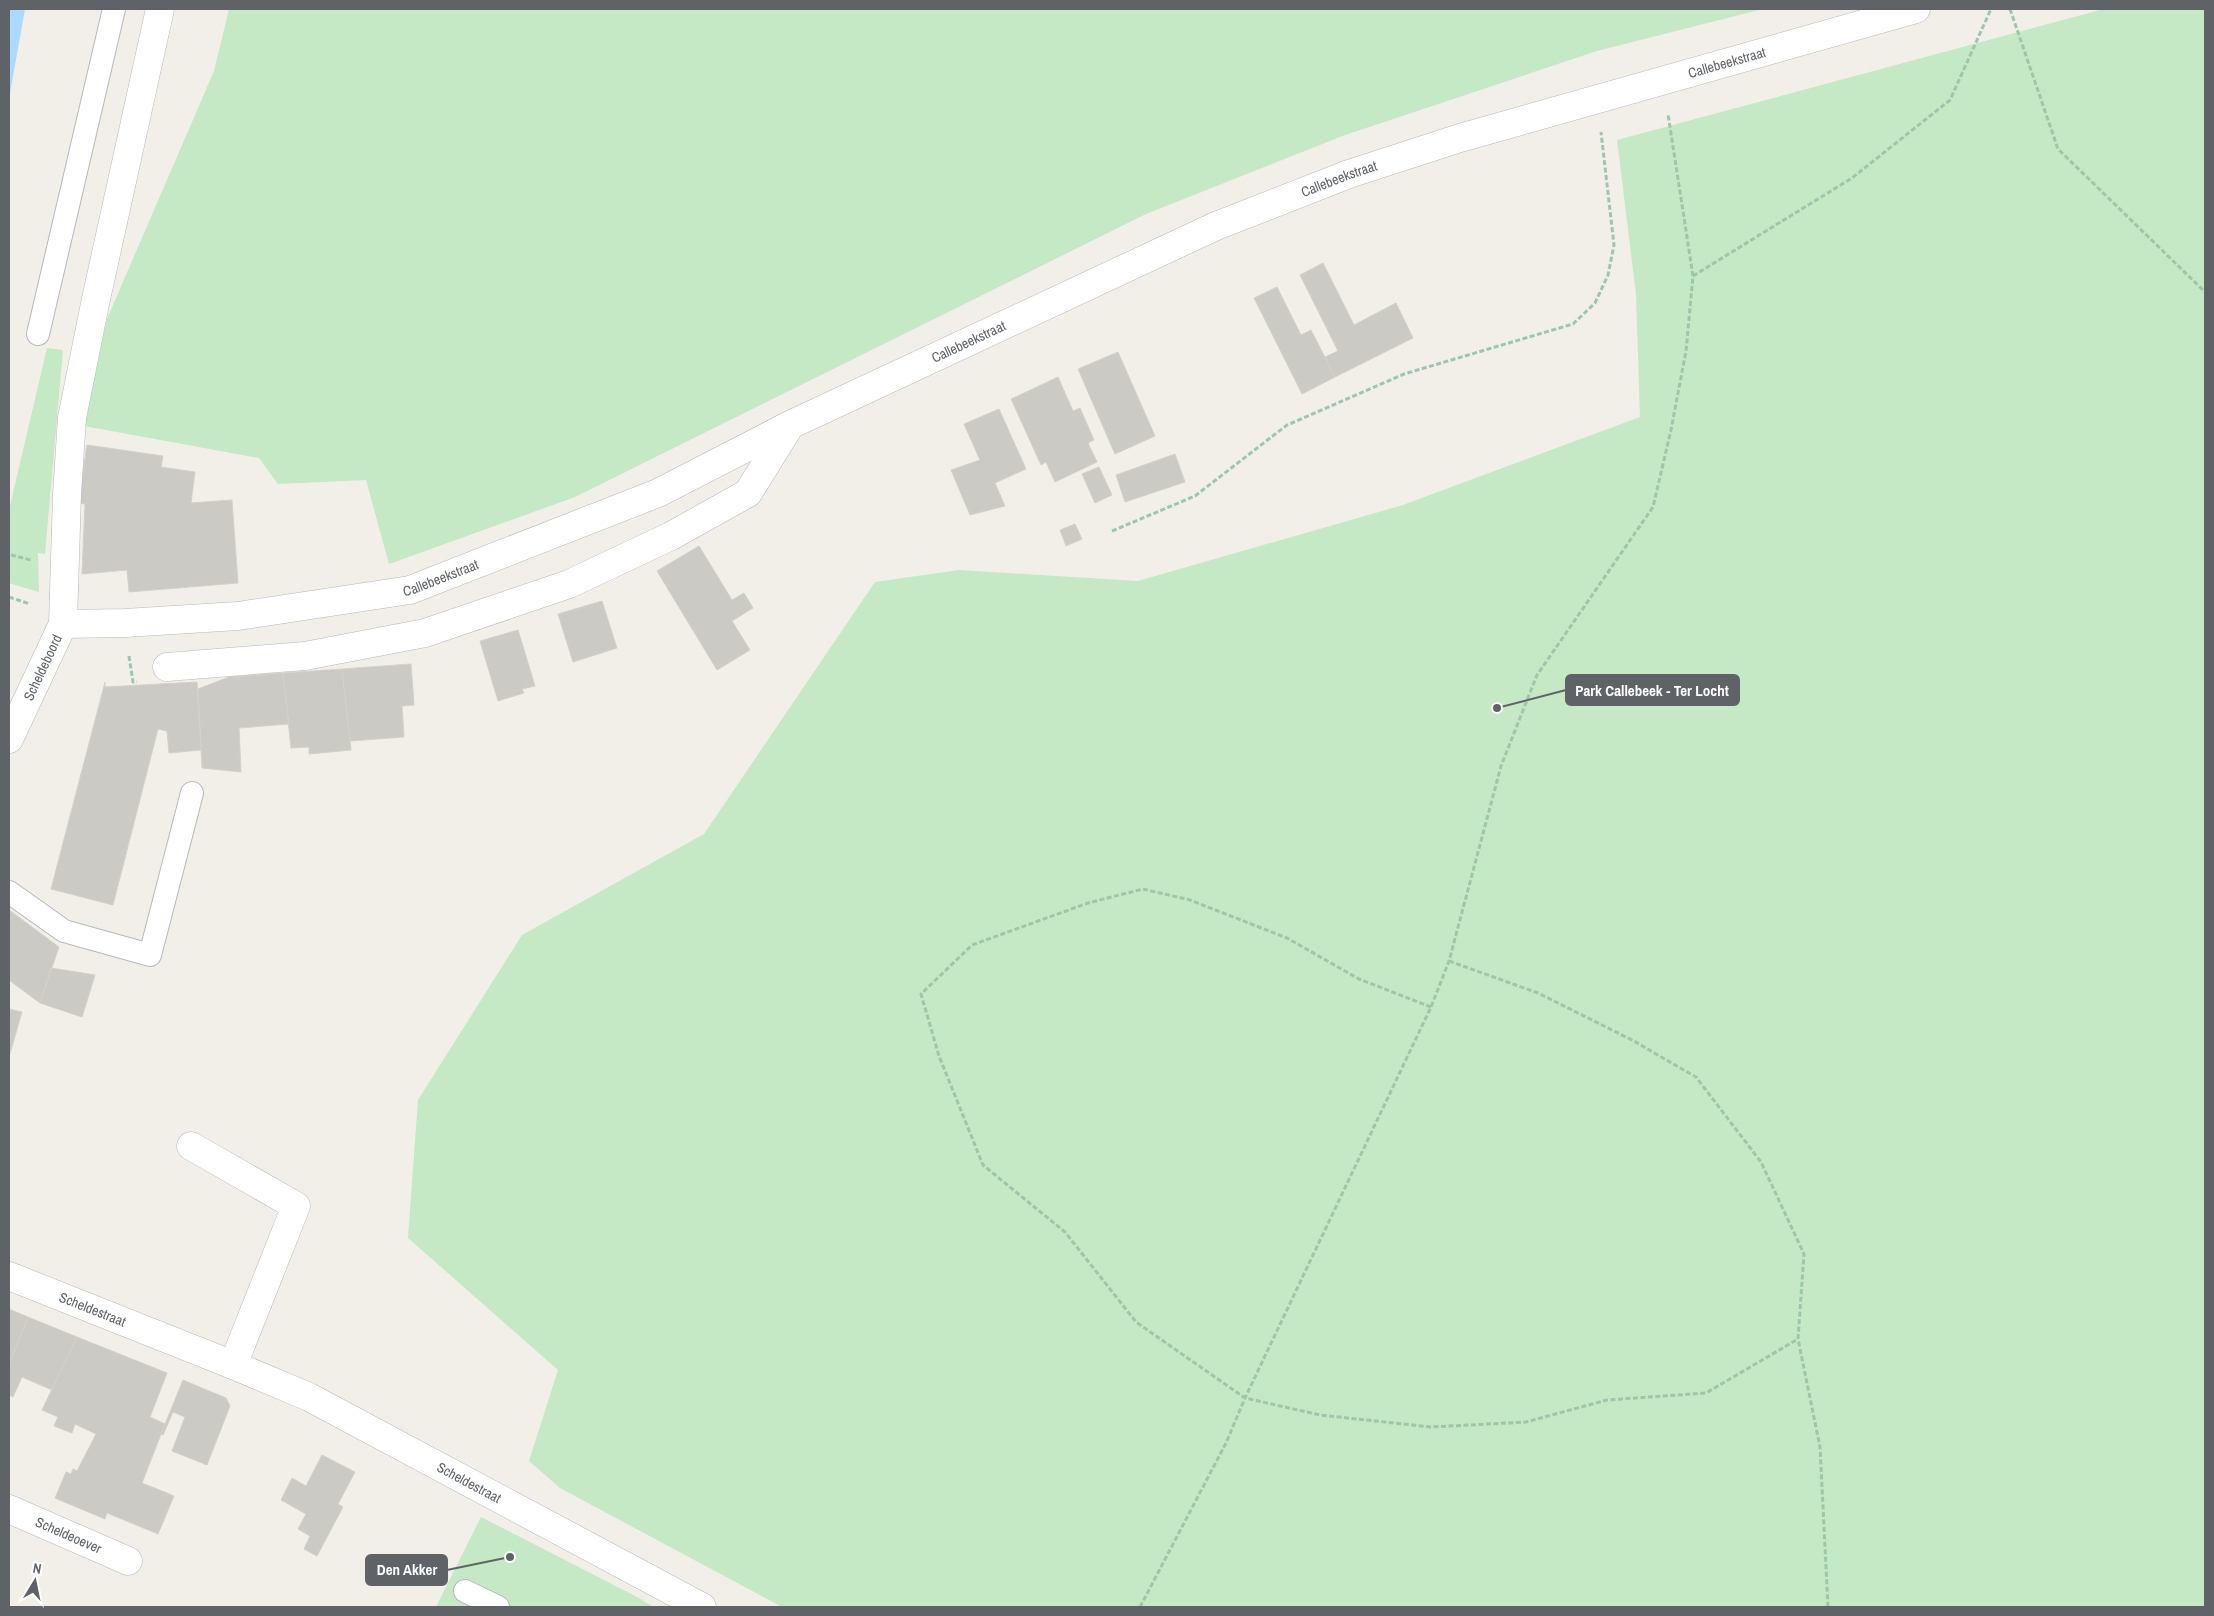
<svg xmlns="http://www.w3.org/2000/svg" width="2214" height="1616" viewBox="0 0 2214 1616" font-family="'Archivo Narrow',sans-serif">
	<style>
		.green { fill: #c5e8c5 }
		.water { fill: #aadaff }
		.building { fill: #cccac5; stroke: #d6d1c6 }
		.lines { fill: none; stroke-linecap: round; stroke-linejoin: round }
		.lane-casing { stroke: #b5b8bc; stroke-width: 24 }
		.street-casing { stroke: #b5b8bc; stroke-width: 29 }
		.path { stroke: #9cc7a9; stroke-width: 3; stroke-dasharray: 5 2.5; stroke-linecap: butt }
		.lane { stroke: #fff; stroke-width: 22 }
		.street { stroke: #fff; stroke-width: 28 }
		.labels { text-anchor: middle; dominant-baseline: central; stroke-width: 5; stroke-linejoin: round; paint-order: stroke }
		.street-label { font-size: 14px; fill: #5f6368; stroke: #fff }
		.leader { fill: none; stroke: #5f6368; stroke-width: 2 }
		.callout-dot { fill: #5f6368; stroke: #fff; stroke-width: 2 }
		.callout { fill: #5f6368; stroke: #5f6368; stroke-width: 2 }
		.callout-label { font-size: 15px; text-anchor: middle; font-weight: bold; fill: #fff }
	</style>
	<rect width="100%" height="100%" fill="#f1efe8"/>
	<path class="green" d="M229,9H1763L1597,51L1345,135L1146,214L575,497L389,564L366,480L278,484L259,458L84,426L107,319L214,71Z
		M2104,9H2205V1607H782L560,1488L529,1461L558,1370L408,1238L418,1100L522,935L704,834L875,582L959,570L1138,581L1403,505L1640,417L1636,294L1617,140Z
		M47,348L63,350L45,554L38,553L39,592L9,583V510Z
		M481,1517L637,1597L653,1607H436Z"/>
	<path class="water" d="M9,9H25L9,99Z"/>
	<path class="building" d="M1323,263L1354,325L1396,303L1413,338L1335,377L1325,357L1338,351L1300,275Z
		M1277,287L1301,335L1311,330L1335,377L1302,394L1254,298Z
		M1118,352L1155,436L1115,454L1078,369Z
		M1058,377L1073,411L1080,408L1094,440L1088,443L1097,462L1055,482L1046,462L1041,465L1011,399Z
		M999,409L1026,469L995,483L1005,506L970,515L951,470L980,460L964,424Z
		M87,445L163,456L161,467L195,472L191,503L232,500L238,583L129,592L127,570L82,574L85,504L78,503Z
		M1175,454L1185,482L1125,502L1116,475Z
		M1099,467L1112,495L1095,503L1082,474Z
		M1075,524L1082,539L1066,546L1060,530Z
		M699,546L732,600L744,593L753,608L732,621L750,650L717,670L657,571Z
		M602,601L617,648L573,662L558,614Z
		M518,630L535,686L522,689L524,693L498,701L480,641Z
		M411,664L414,705L402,706L404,737L350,741L342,669Z
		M342,669L351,750L309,754V747L291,748L283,673Z
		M283,673L289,724L239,728L241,772L202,768L198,689L229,677Z
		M105,682V687L197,682L201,750L169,753L167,731L158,729L113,905L51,889Z
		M9,910L59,947L40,1003L9,980Z
		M51,968L95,975L82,1017L40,1003Z
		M9,1009L22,1012L9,1057Z
		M9,1309L28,1317L9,1364Z
		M28,1317L77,1337L52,1390L22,1377L13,1397L9,1395V1364Z
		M77,1337L167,1373L150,1417L165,1424L142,1483L174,1496L158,1534L107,1513L105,1519L55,1498L66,1472L71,1474L73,1469L77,1471L96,1434L75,1424L72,1433L54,1426L58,1417L42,1410Z
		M183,1380L226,1398L230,1406L207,1465L172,1451L185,1417L173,1412L163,1435L161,1434Z
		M322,1455L355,1472L338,1504L343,1507L317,1556L304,1549L310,1536L298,1529L306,1514L281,1500L292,1478L306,1486Z"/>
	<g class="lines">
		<defs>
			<path id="lane" d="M38,334L114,9
				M9,892L64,931L150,955L192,793
				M465,1591L498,1607"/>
			<g id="street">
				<path id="s1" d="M63,624L125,623L238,616L410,590L658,493L790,425L1216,226L1349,174L1460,138L1916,9"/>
				<path d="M167,667L305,656L425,633L569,584L671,536L748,493L789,427"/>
				<path id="s2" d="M9,739L63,624L67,494L72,418L96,299L160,9"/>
				<path d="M191,1146L296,1206L233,1365"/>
				<path id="s3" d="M9,1276L233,1365L309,1397L702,1607"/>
				<path id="s4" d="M9,1509L128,1561"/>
			</g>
		</defs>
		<use href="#lane" class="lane-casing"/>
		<use href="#street" class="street-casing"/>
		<path class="path" d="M2010,9L2058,149L2205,292
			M1693,276L1852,178L1950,100L1991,9
			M1112,531L1195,496L1287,425L1404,374L1573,324L1595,303L1608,275L1614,245L1601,132
			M11,555L31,560
			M9,597L30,604
			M129,656L133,682H137
			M1449,961L1538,993L1632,1040L1696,1077L1761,1162L1804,1254L1798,1339L1820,1447L1828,1607
			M1431,1007L1359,979L1287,938L1190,900L1143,889L1088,903L972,945L921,994L939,1056L983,1165L1065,1232L1136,1322L1245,1398L1320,1415L1431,1427L1526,1422L1607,1400L1706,1393L1798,1339
			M1140,1607L1226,1443L1245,1398L1431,1007L1449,961L1501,766L1537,675L1653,507L1671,430L1686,351L1693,276L1668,114"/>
		<use href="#lane" class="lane"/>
		<use href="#street" class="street"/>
	</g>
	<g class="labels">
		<g class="street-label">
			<text stroke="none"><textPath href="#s1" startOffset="1771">Callebeekstraat</textPath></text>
			<text stroke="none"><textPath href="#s1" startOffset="1366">Callebeekstraat</textPath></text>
			<text stroke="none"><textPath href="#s1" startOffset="961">Callebeekstraat</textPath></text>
			<text stroke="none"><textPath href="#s1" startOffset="382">Callebeekstraat</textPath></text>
			<text stroke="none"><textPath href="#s2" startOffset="79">Scheldeboord</textPath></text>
			<text stroke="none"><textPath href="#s3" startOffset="90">Scheldestraat</textPath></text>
			<text stroke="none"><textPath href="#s3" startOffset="505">Scheldestraat</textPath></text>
			<text stroke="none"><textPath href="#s4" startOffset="65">Scheldeoever</textPath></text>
		</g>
	</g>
	<path class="leader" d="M1497 708L1566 690M510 1557L447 1570"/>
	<g class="callout-dot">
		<circle cx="1497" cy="708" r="5"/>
		<circle cx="510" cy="1557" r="5"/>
	</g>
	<g class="callout">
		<rect x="1566" y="675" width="173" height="30" rx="5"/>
		<rect x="366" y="1555" width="81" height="30" rx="5"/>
	</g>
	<g class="callout-label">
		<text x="1652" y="696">Park Callebeek - Ter Locht</text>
		<text x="407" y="1575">Den Akker</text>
	</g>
	<rect width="2214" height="1616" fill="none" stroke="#5f6368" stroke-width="20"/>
	<g transform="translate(35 1581) rotate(10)" stroke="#ffffff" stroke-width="4" paint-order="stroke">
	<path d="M0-4L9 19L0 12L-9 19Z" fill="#5f6368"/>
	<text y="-8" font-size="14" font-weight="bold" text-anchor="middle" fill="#5f6368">N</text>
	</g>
</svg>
